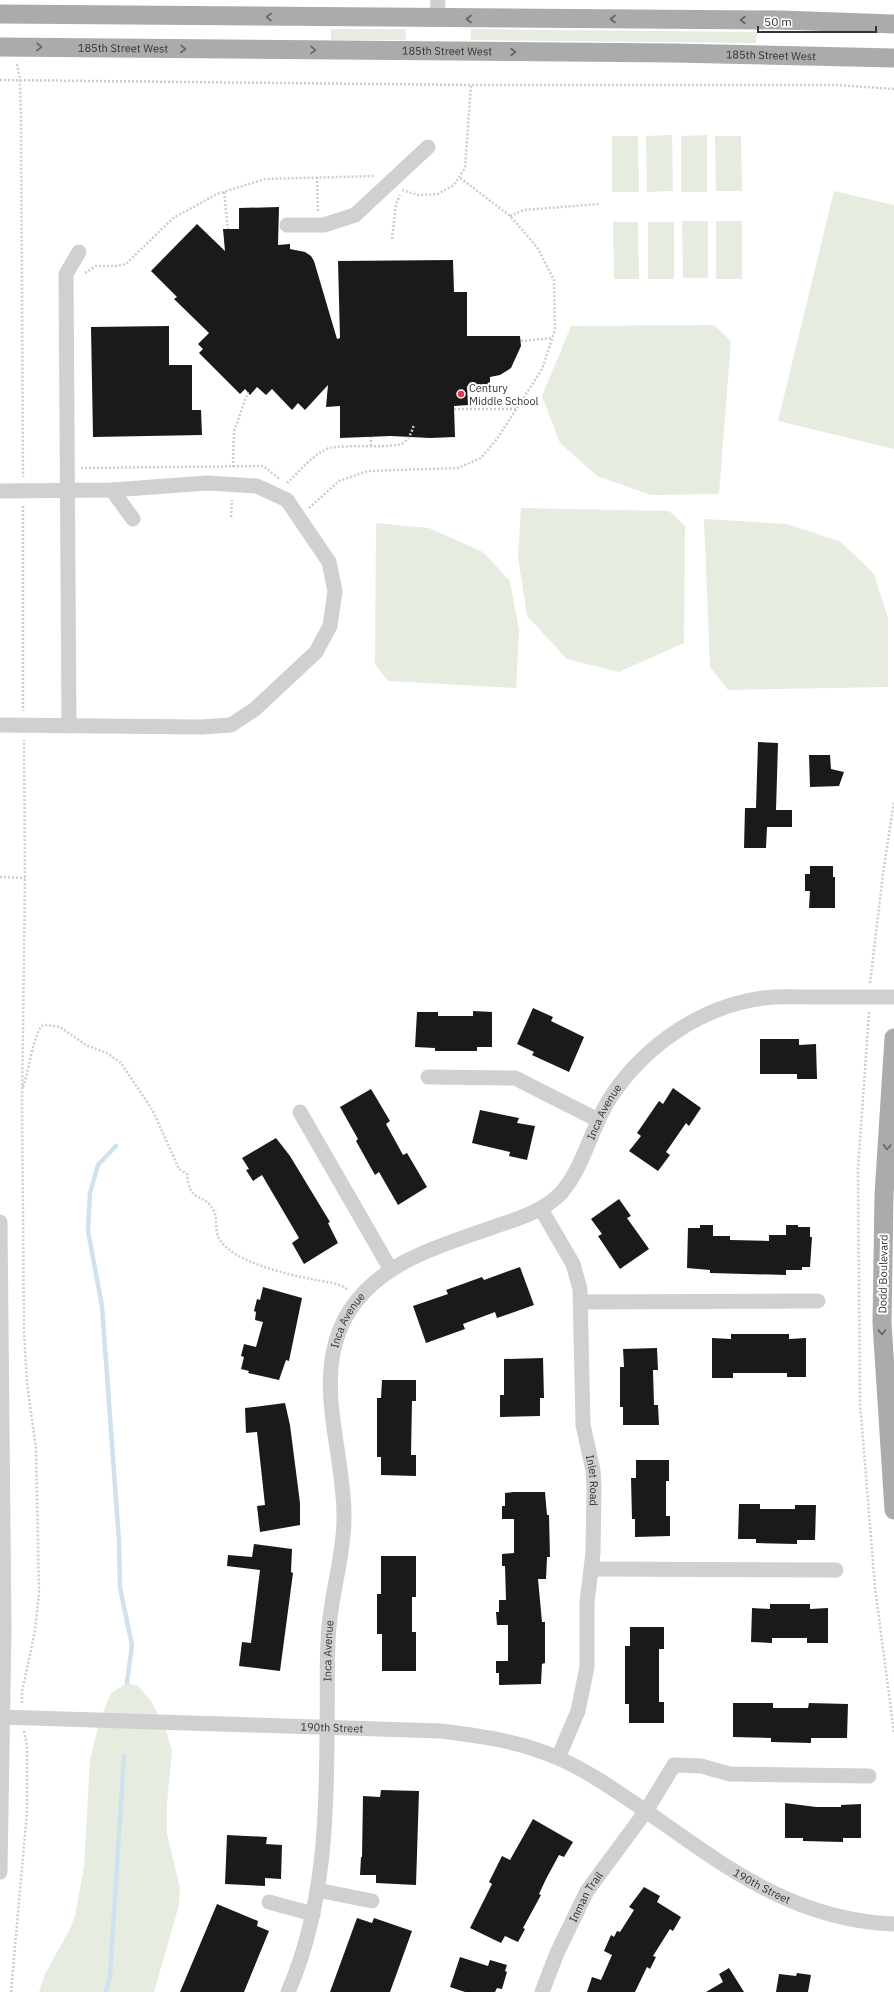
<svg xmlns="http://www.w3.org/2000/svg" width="894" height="1992" viewBox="0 0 894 1992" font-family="'IBM Plex Sans',sans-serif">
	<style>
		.green { fill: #e6ecdf }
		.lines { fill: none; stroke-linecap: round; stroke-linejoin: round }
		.stream { stroke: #cfe2ee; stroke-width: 4.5 }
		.building { fill: #1a1a1a }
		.path { stroke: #cdcdcd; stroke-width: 2.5; stroke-dasharray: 2 2; stroke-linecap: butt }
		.minor { stroke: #d0d0d0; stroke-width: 15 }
		.major { stroke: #ababab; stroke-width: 19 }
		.oneway { stroke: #636363 }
		.poi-dot { fill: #e63946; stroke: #fff; stroke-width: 1.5 }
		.labels { text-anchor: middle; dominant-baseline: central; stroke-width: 4; stroke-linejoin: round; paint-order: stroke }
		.street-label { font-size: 11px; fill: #333; stroke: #fff }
		.poi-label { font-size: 11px; fill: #333; stroke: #fff; text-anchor: start }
	</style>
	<rect width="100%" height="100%" fill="#fff"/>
	<path class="green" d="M331,29H405L406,40H331Z
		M471,29L757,32L756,43L471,40Z
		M672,135L673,191L647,192L646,136Z
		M707,135V192H681V136Z
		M612,136H638L639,192H612Z
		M715,136H741L742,191H716Z
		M834,191L894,205V449L778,421Z
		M682,221H708V278H683Z
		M716,221H742V279H716Z
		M613,222H638L639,279H614Z
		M648,222H674V279H648Z
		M714,325L731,341L719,494L651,495L597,476L560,443L542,396L571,326Z
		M521,508L669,511L685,526L684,643L619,672L567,659L527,616L518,557Z
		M704,519L787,524L841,542L874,574L888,618V687L728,690L710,667Z
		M376,523L429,528L483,552L510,581L519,630L516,688L388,681L375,664Z
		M127,1683L138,1686L151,1701L164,1725L172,1750L167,1803V1834L180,1888L179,1905L154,1992H39L46,1972L69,1931L75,1916L84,1867L90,1760L100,1719L111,1693Z"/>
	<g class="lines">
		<path class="stream" d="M116,1146L98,1165L90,1193L88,1231L102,1306L119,1541L120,1588L132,1645L127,1683
			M106,1992L110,1975L124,1756"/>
	</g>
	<path class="building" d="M279,207L278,245L290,244V249L305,252L311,256L314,261L337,339L340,338L338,261L453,260L454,292H467V336H520L521,346L511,368L500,375L490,377V385L467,386L468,405L454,406L455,437L430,438L391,436L340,438V406L326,407L328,385L305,410L298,403L292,410L272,389L266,395L257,387L250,395L245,389L240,394L199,353L203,349L198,344L209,333L174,299L177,297L151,271L197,224L225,251L223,229H239V208Z
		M169,326V365H192V410H201L202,435L93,437L91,327Z
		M758,742L778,743L776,810H792V827H767L766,848H744L745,808H756Z
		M809,755H830L831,769L844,772L839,786L810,787Z
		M810,866H833V877H835V908H809L810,891H805V874H810Z
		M533,1008L553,1017L551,1021L584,1037L569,1072L532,1055L534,1052L517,1044Z
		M473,1011L492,1012V1047H477V1051H435V1048L415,1047L417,1012H438V1016H473Z
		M760,1039H799V1045L816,1044L817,1079H797V1074H760Z
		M673,1088L701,1108L689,1126L686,1123L666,1152L670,1155L658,1171L629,1151L641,1136L637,1133L659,1101L663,1104Z
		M371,1089L390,1121L386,1124L403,1155L407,1153L427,1187L398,1205L379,1172L375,1175L356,1141L358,1139L340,1107Z
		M480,1110L519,1118L517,1123L535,1126L527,1160L509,1156L510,1152L472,1143Z
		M276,1138L290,1156L330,1222L328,1223L338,1243L304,1264L292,1243L299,1238L262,1175L253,1181L246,1170L249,1169L242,1158Z
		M619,1199L631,1216L627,1218L649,1249L620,1269L598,1236L602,1234L591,1219Z
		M700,1225H713V1236H730V1240L769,1241V1235H786V1225H798V1227H810V1237H812L810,1267H802V1270H786V1275L710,1273V1270L687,1268L688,1228H700Z
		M520,1267L534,1305L497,1318L495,1312L463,1324L465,1329L426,1343L413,1306L448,1294L446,1290L482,1277L484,1280Z
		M263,1287L302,1298L289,1361L286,1360L279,1380L248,1373L249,1371L241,1369L244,1357L241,1356L244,1344L256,1347L263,1322L255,1320L256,1312L254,1311L257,1299L260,1300Z
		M731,1334H789V1339L806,1338V1377H787V1373H733V1378H712V1338L731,1339Z
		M657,1348L658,1370H653L654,1405H658L659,1425H623V1407H620V1367H624L623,1349Z
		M543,1358L544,1398H540V1416L500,1417V1395H504V1359Z
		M382,1380H416V1401H412L411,1455H416V1476L381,1475V1457H377V1398H381Z
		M285,1403L290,1425L300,1503V1525L260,1532L257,1506L265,1505L257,1432L246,1433L245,1408Z
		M636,1460H669V1481H666V1516H670V1536L635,1537V1519H632L631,1478H636Z
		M513,1492H545L547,1515H549L550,1557H547L546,1579H538L542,1622H545V1663L542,1664L541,1684L499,1685V1673H496V1661H508V1625H497L496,1612H499V1600H506L505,1566H502V1554L514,1553V1519H502V1506H505V1493Z
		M739,1504H760V1509H795V1505H816L815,1540H797V1544L756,1543V1539H738Z
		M254,1544L292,1549L291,1572L293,1573L280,1671L239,1666L242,1642L251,1643L260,1570L227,1566L228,1555L252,1557Z
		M381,1556H416V1597H412V1632H416V1671H382V1634H377V1594H381Z
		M770,1604H810V1609L828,1608V1643H807V1638H772V1643L751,1642L752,1608L770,1609Z
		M630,1627H664V1649H659V1702H664V1723H629V1704H625V1646H630Z
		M733,1703H773V1708H808L809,1703L848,1704L847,1738H811V1743L771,1742V1738L733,1737Z
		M381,1790L419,1791L416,1885L376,1883V1875H360L361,1857H362L363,1796L380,1797Z
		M785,1803L816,1807H841V1805L861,1804V1838H843V1842L803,1841V1838H785Z
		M533,1819L573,1842L564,1857L559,1855L546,1879L539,1894L541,1895L523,1928L525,1929L518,1942L505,1936L501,1943L470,1928L492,1884L489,1882L502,1856L510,1860Z
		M227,1835L267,1837L266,1844L282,1845L281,1879L265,1878V1886L225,1884Z
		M644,1887L660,1896L657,1902L681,1917L673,1931L670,1929L653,1956L656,1957L650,1969L647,1967L635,1992H587L592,1977L601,1980L612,1955L604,1951L611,1935L614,1937L617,1931L620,1932L634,1910L629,1907Z
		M217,1904L258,1921L257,1926L269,1931L244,1992H180Z
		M357,1918L372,1923L374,1918L412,1931L390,1992H330Z
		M460,1957L488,1966L490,1960L507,1965L505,1971L507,1972L502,1989L497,1988L495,1992H465L450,1987Z
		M729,1968L744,1992H706L723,1982L719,1974Z
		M797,1973L811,1975L808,1992H776L779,1974L796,1976Z"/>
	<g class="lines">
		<path class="path" d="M17,64L20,79L21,124L23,477
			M0,80L471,85H836L894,89
			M317,177L318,211
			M402,190L418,195L438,194L454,185L465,168L471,85
			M224,192L228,229
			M510,216L524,210L599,204
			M392,239L396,204L400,195
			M85,273L96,266H116L126,264L173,218L217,194L265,179L375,176
			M521,341L553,338
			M454,409H516
			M371,446V437
			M233,467L234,431L248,392
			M81,468L263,466L280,479
			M287,483C298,473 316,451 330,448C345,444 395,449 403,443C410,438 411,433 414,425
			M23,506V711
			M309,508L339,481L368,471L458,468L481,458L497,439L542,369L555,330L554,280L537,247L510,216L459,177
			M231,517L232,500
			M0,877L25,878
			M870,983L883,874L894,801
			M869,1012L858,1169L860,1403L875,1587L894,1733
			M23,1087C30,1067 31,1045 41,1026L47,1025L60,1027L86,1045L107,1053L121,1063L153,1111L179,1169L187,1174C189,1205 205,1192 214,1211C218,1219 214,1232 220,1240C234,1262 286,1274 311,1279C323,1282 338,1282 348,1290
			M22,1703V1692L35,1631L39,1592L36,1448L27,1384L24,1331L22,1105L25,878L24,740
			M11,1992L27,1812V1746L24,1731"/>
		<g class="minor">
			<path d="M437,18L438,0"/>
			<path d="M287,225H324L355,215L428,147"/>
			<path d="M112,490L133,519"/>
			<path d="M0,491L112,490L207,483L257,486L287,500L329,562L335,591L330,626L316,652L255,709L231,725L201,727L0,725"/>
			<path d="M69,726L66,274L79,252"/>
			<path d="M428,1077L515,1078L598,1120"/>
			<path d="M300,1112L391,1270"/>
			<path id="s1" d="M541,1209L573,1264L580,1289L583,1425L593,1470L594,1487L593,1553L587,1602V1667L578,1711L558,1758"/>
			<path d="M0,1222L4,1629L0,1872"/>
			<path d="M581,1302L818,1301"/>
			<path d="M591,1569L836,1570"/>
			<path id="s2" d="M0,1717L441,1731C481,1736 520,1741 558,1758C588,1771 616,1791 643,1809C723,1865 792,1920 894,1924"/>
			<path d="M317,1890L372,1901"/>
			<path d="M269,1902L313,1914"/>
			<path id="s3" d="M288,1992C325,1908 327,1814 327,1723C328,1691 326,1659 329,1627C332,1590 344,1555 344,1518C345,1449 309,1374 350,1310C384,1258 448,1244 502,1224C524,1217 546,1209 562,1192C585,1165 592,1124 612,1095C647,1044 702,1006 764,998C779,996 796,997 812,997C839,997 867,997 894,997"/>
			<path id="s4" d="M542,1992L557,1953L587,1891L646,1811L674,1765L701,1766L730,1774L869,1776"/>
		</g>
		<g class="major">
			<path d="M0,14L780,20L894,24"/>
			<path id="s5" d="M0,47L673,53L894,58"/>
			<path d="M894,1038L884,1195L882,1323L894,1510"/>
		</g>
	</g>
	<defs><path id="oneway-chevron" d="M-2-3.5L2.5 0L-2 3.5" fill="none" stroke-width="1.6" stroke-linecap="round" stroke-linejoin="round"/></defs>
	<g class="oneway">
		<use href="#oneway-chevron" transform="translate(269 17) rotate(-179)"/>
		<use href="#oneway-chevron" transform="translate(469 19) rotate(-180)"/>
		<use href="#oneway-chevron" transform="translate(613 19) rotate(-180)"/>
		<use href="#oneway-chevron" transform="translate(743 20) rotate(-180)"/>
		<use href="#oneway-chevron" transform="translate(39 47) rotate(1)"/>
		<use href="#oneway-chevron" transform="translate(183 49) rotate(1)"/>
		<use href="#oneway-chevron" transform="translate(313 50) rotate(1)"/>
		<use href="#oneway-chevron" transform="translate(513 52)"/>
		<use href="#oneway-chevron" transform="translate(887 1147) rotate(93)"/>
		<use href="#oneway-chevron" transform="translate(882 1332) rotate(88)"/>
	</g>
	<circle class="poi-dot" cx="461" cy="394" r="4"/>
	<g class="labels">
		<g class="street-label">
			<text stroke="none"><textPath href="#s5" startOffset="123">185th Street West</textPath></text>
			<text stroke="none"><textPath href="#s5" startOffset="447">185th Street West</textPath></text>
			<text stroke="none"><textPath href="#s5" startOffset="771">185th Street West</textPath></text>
			<text stroke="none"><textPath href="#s3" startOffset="1030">Inca Avenue</textPath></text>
			<text transform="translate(883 1274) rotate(-89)">Dodd Boulevard</text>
			<text stroke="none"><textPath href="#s3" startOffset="682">Inca Avenue</textPath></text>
			<text stroke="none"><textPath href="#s1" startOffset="282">Inlet Road</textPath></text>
			<text stroke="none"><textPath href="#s3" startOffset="346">Inca Avenue</textPath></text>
			<text stroke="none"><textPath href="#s2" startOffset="332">190th Street</textPath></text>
			<text stroke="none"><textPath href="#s2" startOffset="803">190th Street</textPath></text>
			<text stroke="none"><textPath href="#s4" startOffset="105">Inman Trail</textPath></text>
		</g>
		<g class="poi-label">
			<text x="469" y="388">Century<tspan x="469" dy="13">Middle School</tspan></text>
		</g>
	</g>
	<path d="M758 26v6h118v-6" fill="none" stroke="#333333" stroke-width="2"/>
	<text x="764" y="26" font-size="12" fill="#333333" stroke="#ffffff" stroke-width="3" paint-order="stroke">50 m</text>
</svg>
